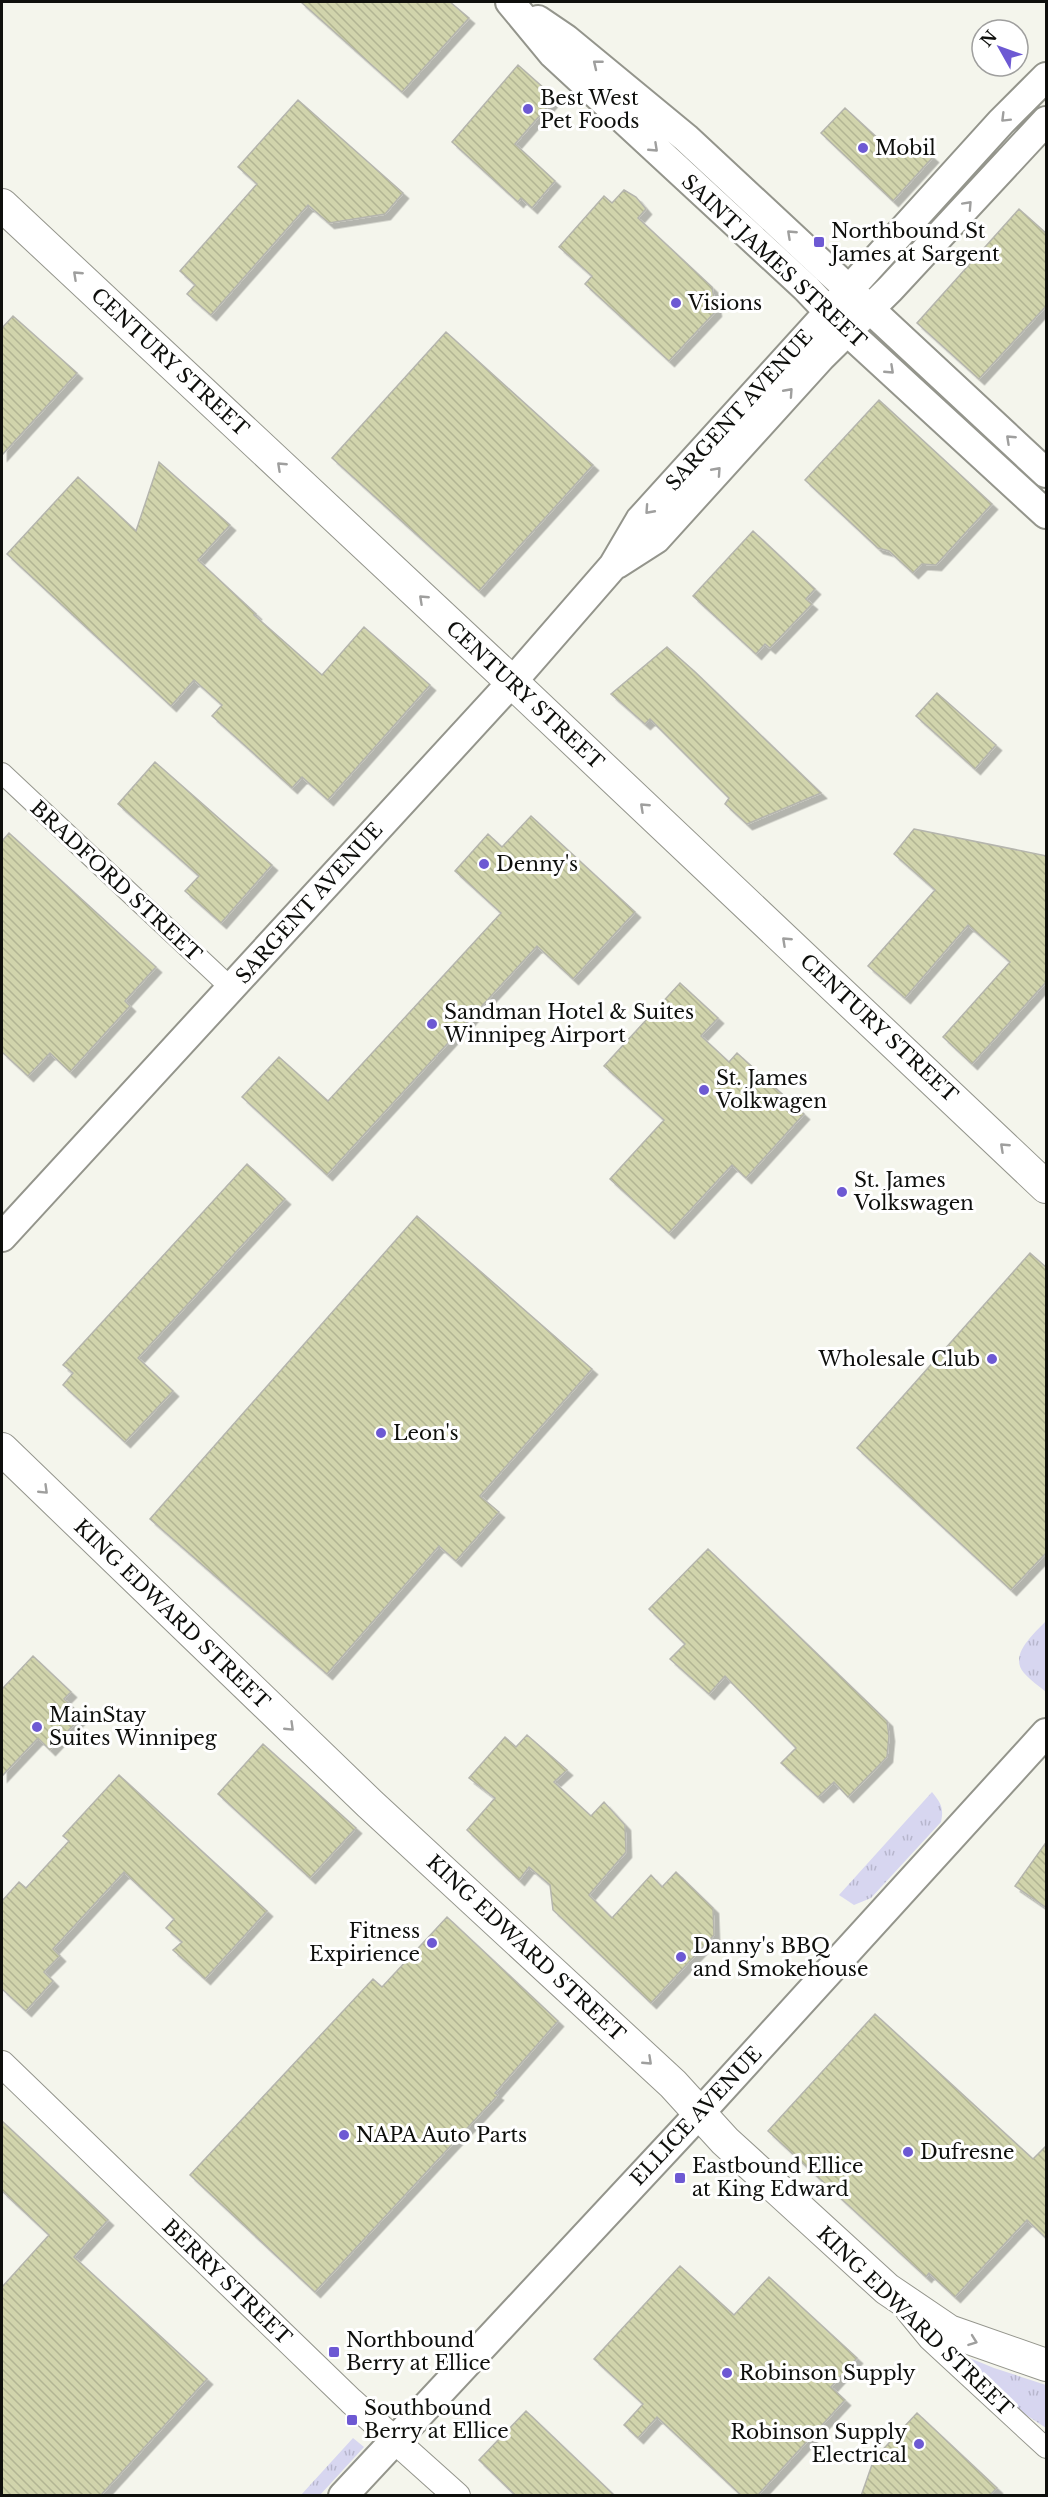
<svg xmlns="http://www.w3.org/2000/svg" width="1048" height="2497" viewBox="0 0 1048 2497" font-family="'Libre Baskerville',serif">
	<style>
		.grass { fill: url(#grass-tufts) }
		.building { fill: url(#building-back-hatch); stroke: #b5b5ad; stroke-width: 1.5; filter: url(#shadow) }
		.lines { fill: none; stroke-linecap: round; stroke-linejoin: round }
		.minor-casing { stroke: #94958c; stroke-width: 22 }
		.tertiary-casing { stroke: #94958c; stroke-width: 28 }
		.secondary-casing { stroke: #94958c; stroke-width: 32 }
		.primary-casing { stroke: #94958c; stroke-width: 34 }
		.minor { stroke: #fff; stroke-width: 20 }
		.tertiary { stroke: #fff; stroke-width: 26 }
		.secondary { stroke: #fff; stroke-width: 28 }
		.primary { stroke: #fff; stroke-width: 32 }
		.oneway { stroke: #9f9f9e }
		.poi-dot { fill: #6d59d3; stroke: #fff; stroke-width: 2 }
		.labels { text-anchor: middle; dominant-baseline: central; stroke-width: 6; stroke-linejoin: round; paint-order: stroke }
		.poi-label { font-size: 20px; fill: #0e0f0c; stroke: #fff; text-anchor: start }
		.street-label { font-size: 20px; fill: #0e0f0c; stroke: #fff }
	</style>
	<defs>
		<pattern id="grass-tufts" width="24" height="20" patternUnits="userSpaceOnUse" patternTransform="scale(1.5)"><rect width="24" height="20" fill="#d7d6f0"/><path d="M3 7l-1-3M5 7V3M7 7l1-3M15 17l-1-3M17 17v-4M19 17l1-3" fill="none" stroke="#b7b6cd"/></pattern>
		<pattern id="building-back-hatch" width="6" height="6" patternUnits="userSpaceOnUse" patternTransform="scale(1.5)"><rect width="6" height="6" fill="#d1d4ac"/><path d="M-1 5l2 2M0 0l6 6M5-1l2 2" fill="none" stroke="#b2b593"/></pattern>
		<filter id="shadow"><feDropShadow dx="5.5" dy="5.5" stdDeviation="0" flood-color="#0004"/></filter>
	</defs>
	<rect width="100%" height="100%" fill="#f4f5ec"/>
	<path class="grass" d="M1046,1621V1692C1039,1686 1030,1680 1024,1673C1008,1655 1035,1633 1046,1621Z
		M932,1792C941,1803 944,1808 941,1822L871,1898L854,1905L839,1895Z
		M955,2352L994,2368L1046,2385V2428L1011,2405Z
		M353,2438L364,2447L320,2495H301Z"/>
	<path class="building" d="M301,2H450L469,18L402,92Z
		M518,65L555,98L515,144L555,181L532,208L521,198L518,202L452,142Z
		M298,100L403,193L385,214L329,223L308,205L211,315L187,294L195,285L180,271L257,184L238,167Z
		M845,108L897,156L912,139L933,157L893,201L821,133Z
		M624,190L636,197L646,209L638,218L712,287L716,311L669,361L585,284L592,276L559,247L604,196L612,203Z
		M1019,209L1047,234V305L979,379L917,323Z
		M13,316L77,373L2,455V328Z
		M446,332L593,465L479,591L332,458Z
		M879,400L992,504L936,565L922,564L913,573L889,551L878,548L805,480Z
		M159,462L230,525L198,560L256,614L254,615L322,675L364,627L430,685L328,800L302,777L292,788L212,716L222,705L194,680L171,706L7,554L78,477L136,531Z
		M753,531L815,589L806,599L812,604L770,648L765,644L756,654L693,596Z
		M667,647L694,671L821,793L747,824L725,804L729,798L650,719L645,724L611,694Z
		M937,693L996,745L975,769L916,716Z
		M155,762L272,865L221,923L185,891L199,876L118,804Z
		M531,816L635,912L573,979L537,946L327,1175L242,1097L279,1057L328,1101L501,913L455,871L488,834L502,847Z
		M914,829L1047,856V981L972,1064L943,1037L1010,962L968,925L905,998L868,966L935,890L894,854Z
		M9,833L156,967L125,1001L130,1006L70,1072L50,1053L28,1076L2,1052V841Z
		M680,983L718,1018L701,1036L729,1062L737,1053L804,1114L746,1178L732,1165L669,1233L610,1179L664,1120L604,1066Z
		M247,1164L285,1199L138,1358L173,1391L125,1442L63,1385L73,1373L63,1365Z
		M417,1216L592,1369L480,1496L499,1512L456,1561L439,1546L327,1674L150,1519Z
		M1030,1253L1047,1268V1552L1011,1590L857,1448Z
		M708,1549L887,1721L889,1736L887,1757L848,1797L834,1782L818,1797L781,1763L796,1748L725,1676L709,1694L670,1659L685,1644L649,1609Z
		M33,1656L71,1692L64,1699L82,1716L50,1750L38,1738L2,1776V1689Z
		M527,1735L567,1770L554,1782L591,1816L604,1802L625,1825L626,1852L589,1895L612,1918L651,1875L662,1887L676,1872L713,1908L714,1935L651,2003L553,1910L550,1885L529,1867L519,1880L467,1830L495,1798L469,1778L505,1737L516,1747Z
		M263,1744L356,1828L310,1878L218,1794Z
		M119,1775L267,1911L205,1979L173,1950L182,1942L166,1928L174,1919L124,1872L53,1949L60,1956L44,1972L53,1981L26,2011L2,1989V1901L19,1882L26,1888L69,1841L63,1836Z
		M1047,1841V1908L1015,1886Z
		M447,1917L558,2021L495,2093L498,2095L315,2292L190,2175L373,1979L382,1987Z
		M875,2014L1033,2159L1047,2145V2239L1027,2220L955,2297L929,2273L926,2277L768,2131Z
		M2,2121L108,2220L74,2257L207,2379L100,2496H2V2287L49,2235L2,2191Z
		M680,2266L734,2315L769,2277L857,2358L831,2387L845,2400L757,2496H742L657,2417L638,2438L624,2425L643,2404L594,2359Z
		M526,2411L615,2496H516L479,2460Z
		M917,2413L997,2488L989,2496H861L874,2459Z"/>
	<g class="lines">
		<defs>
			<path id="minor" d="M2,773L231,988
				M906,2312L929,2340L1046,2448"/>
			<path id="tertiary" d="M2,2064L351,2401L457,2496"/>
			<path id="secondary" d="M510,2L553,54L806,288L847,331L1046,514
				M538,20L566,39L686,138L1046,473
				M617,564L656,539L821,357L890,289L1046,121
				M2,1237L512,682L613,566L640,520L1001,122L1046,77
				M343,2496L699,2114L1046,1733"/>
			<path id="primary" d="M2,205L512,682L1046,1187
				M2,1449L370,1804L673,2084L725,2141L887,2289L949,2331L1046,2365"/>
		</defs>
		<use href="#minor" class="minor-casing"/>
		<use href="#tertiary" class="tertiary-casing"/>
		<use href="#secondary" class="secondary-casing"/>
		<use href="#primary" class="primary-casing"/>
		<use href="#minor" class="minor"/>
		<use href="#tertiary" class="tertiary"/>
		<use href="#secondary" class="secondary"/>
		<use href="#primary" class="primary"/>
	</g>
	<defs><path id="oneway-chevron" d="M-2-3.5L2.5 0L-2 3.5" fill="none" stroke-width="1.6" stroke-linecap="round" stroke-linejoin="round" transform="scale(1.5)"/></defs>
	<g class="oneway">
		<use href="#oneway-chevron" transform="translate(597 64) rotate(-141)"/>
		<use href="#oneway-chevron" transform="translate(1005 118) rotate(135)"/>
		<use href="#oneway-chevron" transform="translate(654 148) rotate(43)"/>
		<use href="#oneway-chevron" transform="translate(968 205) rotate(-47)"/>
		<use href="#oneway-chevron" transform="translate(791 234) rotate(-137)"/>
		<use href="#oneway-chevron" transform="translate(77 275) rotate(-137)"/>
		<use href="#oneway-chevron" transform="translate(890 370) rotate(43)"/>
		<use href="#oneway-chevron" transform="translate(789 392) rotate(-48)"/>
		<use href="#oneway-chevron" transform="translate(1010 439) rotate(-137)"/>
		<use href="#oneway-chevron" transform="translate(281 466) rotate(-137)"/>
		<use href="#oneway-chevron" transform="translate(717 471) rotate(-48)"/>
		<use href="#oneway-chevron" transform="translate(649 510) rotate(132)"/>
		<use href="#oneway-chevron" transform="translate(423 599) rotate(-137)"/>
		<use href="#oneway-chevron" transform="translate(644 807) rotate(-137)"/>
		<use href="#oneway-chevron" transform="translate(786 941) rotate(-137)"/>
		<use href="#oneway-chevron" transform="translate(1004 1147) rotate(-137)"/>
		<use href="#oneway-chevron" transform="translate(44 1490) rotate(44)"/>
		<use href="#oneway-chevron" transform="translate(290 1727) rotate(44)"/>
		<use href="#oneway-chevron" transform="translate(648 2061) rotate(43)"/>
		<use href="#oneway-chevron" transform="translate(973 2341) rotate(20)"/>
	</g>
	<g class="poi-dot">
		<circle cx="528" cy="109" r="6"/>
		<circle cx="863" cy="148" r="6"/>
		<rect x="813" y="236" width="12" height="12" rx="3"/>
		<circle cx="676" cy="303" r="6"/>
		<circle cx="484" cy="864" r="6"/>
		<circle cx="432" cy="1024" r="6"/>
		<circle cx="704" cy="1090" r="6"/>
		<circle cx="842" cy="1192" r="6"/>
		<circle cx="992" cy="1359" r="6"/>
		<circle cx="381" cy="1433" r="6"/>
		<circle cx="37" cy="1727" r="6"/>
		<circle cx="432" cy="1943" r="6"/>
		<circle cx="681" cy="1957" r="6"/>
		<circle cx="344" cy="2135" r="6"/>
		<circle cx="908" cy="2152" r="6"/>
		<rect x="674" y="2172" width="12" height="12" rx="3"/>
		<rect x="328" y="2346" width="12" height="12" rx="3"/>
		<circle cx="727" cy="2373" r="6"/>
		<rect x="346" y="2414" width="12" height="12" rx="3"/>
		<circle cx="919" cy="2444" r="6"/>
	</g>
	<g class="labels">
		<g class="poi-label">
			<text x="540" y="98">Best West<tspan x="540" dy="23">Pet Foods</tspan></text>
			<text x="875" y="148">Mobil</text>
			<text x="831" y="231">Northbound St<tspan x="831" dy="23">James at Sargent</tspan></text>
			<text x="688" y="303">Visions</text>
			<text x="496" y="864">Denny's</text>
			<text x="444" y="1012">Sandman Hotel &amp; Suites<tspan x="444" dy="23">Winnipeg Airport</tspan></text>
			<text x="716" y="1078">St. James<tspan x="716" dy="23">Volkwagen</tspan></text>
			<text x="854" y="1180">St. James<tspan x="854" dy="23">Volkswagen</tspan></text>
			<text x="980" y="1359" text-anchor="end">Wholesale Club</text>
			<text x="393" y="1433">Leon's</text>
			<text x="49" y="1715">MainStay<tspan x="49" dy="23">Suites Winnipeg</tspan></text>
			<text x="420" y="1931" text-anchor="end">Fitness<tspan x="420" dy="23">Expirience</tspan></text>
			<text x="693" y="1946">Danny's BBQ<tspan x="693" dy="23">and Smokehouse</tspan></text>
			<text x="356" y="2135">NAPA Auto Parts</text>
			<text x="920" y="2152">Dufresne</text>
			<text x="692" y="2166">Eastbound Ellice<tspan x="692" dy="23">at King Edward</tspan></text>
			<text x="346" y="2340">Northbound<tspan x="346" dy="23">Berry at Ellice</tspan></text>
			<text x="739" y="2373">Robinson Supply</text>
			<text x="364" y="2408">Southbound<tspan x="364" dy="23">Berry at Ellice</tspan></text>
			<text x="907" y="2432" text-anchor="end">Robinson Supply<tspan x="907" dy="23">Electrical</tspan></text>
		</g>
		<g class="street-label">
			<text transform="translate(774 261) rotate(43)">SAINT JAMES STREET</text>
			<text transform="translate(170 362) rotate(43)">CENTURY STREET</text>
			<text transform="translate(739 410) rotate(-48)">SARGENT AVENUE</text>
			<text transform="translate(525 695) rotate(43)">CENTURY STREET</text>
			<text transform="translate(116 881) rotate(43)">BRADFORD STREET</text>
			<text transform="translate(309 903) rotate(-48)">SARGENT AVENUE</text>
			<text transform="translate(879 1028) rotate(43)">CENTURY STREET</text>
			<text transform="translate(172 1614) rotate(44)">KING EDWARD STREET</text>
			<text transform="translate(526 1948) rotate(43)">KING EDWARD STREET</text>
			<text transform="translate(696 2116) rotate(-47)">ELLICE AVENUE</text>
			<text transform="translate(227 2282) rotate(44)">BERRY STREET</text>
			<text transform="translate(915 2321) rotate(44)">KING EDWARD STREET</text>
		</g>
	</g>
	<rect width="1048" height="2497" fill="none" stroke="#0e0f0c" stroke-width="6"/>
	<g transform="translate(1000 48) rotate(310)"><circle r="28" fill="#ffffff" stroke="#9f9f9e" stroke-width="1.5"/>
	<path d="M0-4.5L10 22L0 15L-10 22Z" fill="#6d59d3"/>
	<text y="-9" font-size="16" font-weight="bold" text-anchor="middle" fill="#0e0f0c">N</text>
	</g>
</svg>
